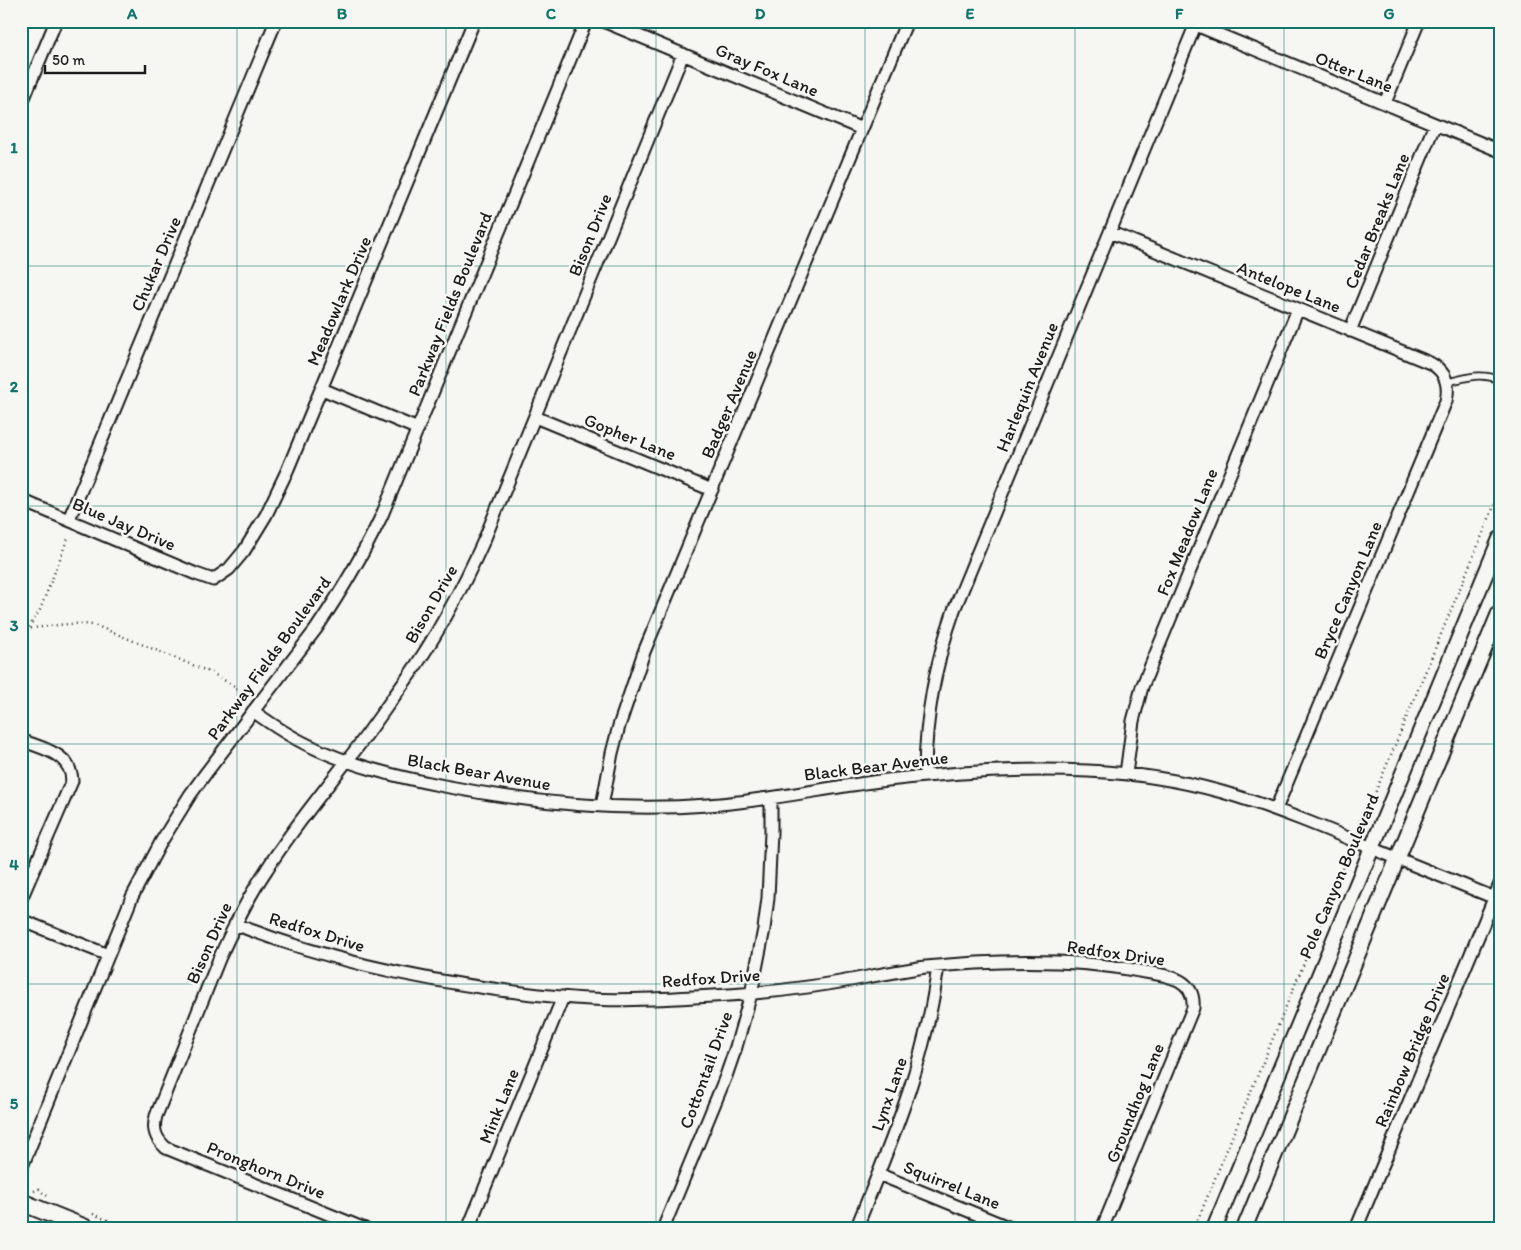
<svg xmlns="http://www.w3.org/2000/svg" width="1521" height="1250" viewBox="0 0 1521 1250" font-family="Itim,sans-serif">
	<style>
		.lines { fill: none; stroke-linecap: round; stroke-linejoin: round }
		.service-casing { stroke: #1c1c1c; stroke-width: 9 }
		.minor-casing { stroke: #1c1c1c; stroke-width: 15 }
		.tertiary-casing { stroke: #1c1c1c; stroke-width: 18 }
		.secondary-casing { stroke: #1c1c1c; stroke-width: 20 }
		.path { stroke: #1c1c1c; stroke-width: 2.5; stroke-dasharray: 1 4; stroke-linecap: butt }
		.service { stroke: #f6f6f2; stroke-width: 5.5 }
		.minor { stroke: #f6f6f2; stroke-width: 11 }
		.tertiary { stroke: #f6f6f2; stroke-width: 14 }
		.secondary { stroke: #f6f6f2; stroke-width: 16 }
		.grid { fill: none; stroke: #0f766e; stroke-width: 1; stroke-opacity: 0.55 }
		.labels { text-anchor: middle; dominant-baseline: central; stroke-width: 5; stroke-linejoin: round; paint-order: stroke }
		.street-label { font-size: 18px; fill: #1c1c1c; stroke: #f6f6f2 }
		.neatline { fill: none; stroke: #0f766e; stroke-width: 2 }
		.grid-label { font-size: 16px; text-anchor: middle; font-weight: bold; fill: #0f766e }
	</style>
	<rect width="100%" height="100%" fill="#f6f6f2"/>
	<filter id="ink" filterUnits="userSpaceOnUse"><feTurbulence type="fractalNoise" baseFrequency=".02" numOctaves="2"/><feDisplacementMap in="SourceGraphic" scale="10" xChannelSelector="R" yChannelSelector="G"/><feConvolveMatrix kernelMatrix="1 2 1 2 8 2 1 2 1" color-interpolation-filters="sRGB"/></filter>
	<g filter="url(#ink)">
		<g class="lines">
			<defs>
				<path id="service" d="M1447,382C1467,378 1480,372 1500,380"/>
				<path id="minor" d="M603,21L862,129
					M1196,25L1500,151
					M1385,103L1419,21
					M21,105L56,21
					M1110,232L1430,363C1445,371 1450,384 1446,401L1276,809
					M1350,331L1435,124
					M322,389L418,429
					M535,417L712,490
					M21,500L196,574L213,580L229,569L244,551L266,515L287,471L474,21
					M69,519L276,21
					M253,711C271,724 289,736 308,745C351,766 398,777 444,786C531,803 620,812 708,805C769,801 828,787 888,780C954,772 1022,768 1088,771C1133,773 1179,780 1222,792C1274,807 1324,828 1374,849C1416,866 1458,883 1500,900
					M21,740C43,749 71,753 72,781L21,899
					M1126,774L1133,721L1142,687L1298,309
					M925,776C925,719 935,664 954,610L1197,21
					M602,806L612,753L619,726L644,652L907,21
					M21,920L108,955
					M235,924C320,958 410,978 500,990C530,994 560,998 590,999C624,1001 659,999 694,997C714,996 734,995 754,993C790,990 826,985 862,978C883,974 904,970 926,967C995,960 1071,958 1139,971C1163,975 1196,976 1193,1008L1102,1229
					M21,1169L132,897L161,842L190,795L206,773L316,629C341,592 363,555 382,515L586,21
					M878,1174L1013,1229
					M365,1229L166,1148C156,1139 152,1130 156,1116L219,959C233,928 248,897 267,869C291,831 319,797 346,762C367,736 386,707 406,680C438,635 463,587 485,538L683,54
					M468,1229L563,997
					M663,1229L726,1076L736,1047L751,994L764,929L768,898L771,832V798
					M856,1229C892,1140 926,1062 938,966
					M1356,1229L1500,884"/>
				<path id="tertiary" d="M1214,1229L1500,539
					M1244,1229L1500,611"/>
				<path id="secondary" d="M21,1202L88,1229"/>
			</defs>
			<use href="#service" class="service-casing"/>
			<use href="#minor" class="minor-casing"/>
			<use href="#tertiary" class="tertiary-casing"/>
			<use href="#secondary" class="secondary-casing"/>
			<path class="path" d="M21,629C46,628 72,620 97,626L212,673L234,686L241,693
				M21,640L40,610L68,538
				M1361,830L1362,828L1359,821L1363,820L1366,815L1500,492
				M34,1191L39,1189L44,1194L48,1196
				M93,1214L129,1229
				M1194,1229L1345,864V859L1350,857L1352,852"/>
			<use href="#service" class="service"/>
			<use href="#minor" class="minor"/>
			<use href="#tertiary" class="tertiary"/>
			<use href="#secondary" class="secondary"/>
		</g>
	</g>
	<path class="grid" d="M237,21V1229M446,21V1229M656,21V1229M865,21V1229M1075,21V1229M1284,21V1229M21,266H1500M21,506H1500M21,744H1500M21,984H1500"/>
	<g class="labels">
		<g class="street-label">
			<text transform="translate(767 70) rotate(23)">Gray Fox Lane</text>
			<text transform="translate(1354 72) rotate(22)">Otter Lane</text>
			<text transform="translate(1377 221) rotate(-68)">Cedar Breaks Lane</text>
			<text transform="translate(590 235) rotate(-68)">Bison Drive</text>
			<text transform="translate(156 264) rotate(-67)">Chukar Drive</text>
			<text transform="translate(1289 287) rotate(22)">Antelope Lane</text>
			<text transform="translate(339 301) rotate(-67)">Meadowlark Drive</text>
			<text transform="translate(450 304) rotate(-68)">Parkway Fields Boulevard</text>
			<text transform="translate(1027 387) rotate(-68)">Harlequin Avenue</text>
			<text transform="translate(729 404) rotate(-67)">Badger Avenue</text>
			<text transform="translate(630 437) rotate(22)">Gopher Lane</text>
			<text transform="translate(124 524) rotate(23)">Blue Jay Drive</text>
			<text transform="translate(1187 532) rotate(-68)">Fox Meadow Lane</text>
			<text transform="translate(1348 590) rotate(-67)">Bryce Canyon Lane</text>
			<text transform="translate(431 604) rotate(-60)">Bison Drive</text>
			<text transform="translate(269 658) rotate(-54)">Parkway Fields Boulevard</text>
			<text transform="translate(876 766) rotate(-7)">Black Bear Avenue</text>
			<text transform="translate(479 772) rotate(10)">Black Bear Avenue</text>
			<text transform="translate(1339 876) rotate(-67)">Pole Canyon Boulevard</text>
			<text transform="translate(317 932) rotate(17)">Redfox Drive</text>
			<text transform="translate(209 943) rotate(-66)">Bison Drive</text>
			<text transform="translate(1116 953) rotate(8)">Redfox Drive</text>
			<text transform="translate(711 978) rotate(-4)">Redfox Drive</text>
			<text transform="translate(1412 1050) rotate(-67)">Rainbow Bridge Drive</text>
			<text transform="translate(706 1070) rotate(-70)">Cottontail Drive</text>
			<text transform="translate(889 1094) rotate(-71)">Lynx Lane</text>
			<text transform="translate(1135 1103) rotate(-68)">Groundhog Lane</text>
			<text transform="translate(499 1106) rotate(-68)">Mink Lane</text>
			<text transform="translate(266 1170) rotate(22)">Pronghorn Drive</text>
			<text transform="translate(952 1185) rotate(22)">Squirrel Lane</text>
		</g>
	</g>
	<rect width="1521" height="1250" fill="none" stroke="#f6f6f2" stroke-width="55"/>
	<path d="M45 65v8h100v-8" fill="none" stroke="#1c1c1c" stroke-width="2.5"/>
	<text x="52" y="65" font-size="15" fill="#1c1c1c" stroke="#f6f6f2" stroke-width="4" paint-order="stroke">50 m</text>
	<rect x="28" y="28" width="1466" height="1194" class="neatline"/>
	<g class="grid-label">
		<text x="132" y="19">A</text>
		<text x="342" y="19">B</text>
		<text x="551" y="19">C</text>
		<text x="760" y="19">D</text>
		<text x="970" y="19">E</text>
		<text x="1179" y="19">F</text>
		<text x="1389" y="19">G</text>
		<text x="14" y="153">1</text>
		<text x="14" y="392">2</text>
		<text x="14" y="631">3</text>
		<text x="14" y="870">4</text>
		<text x="14" y="1109">5</text>
	</g>
</svg>
